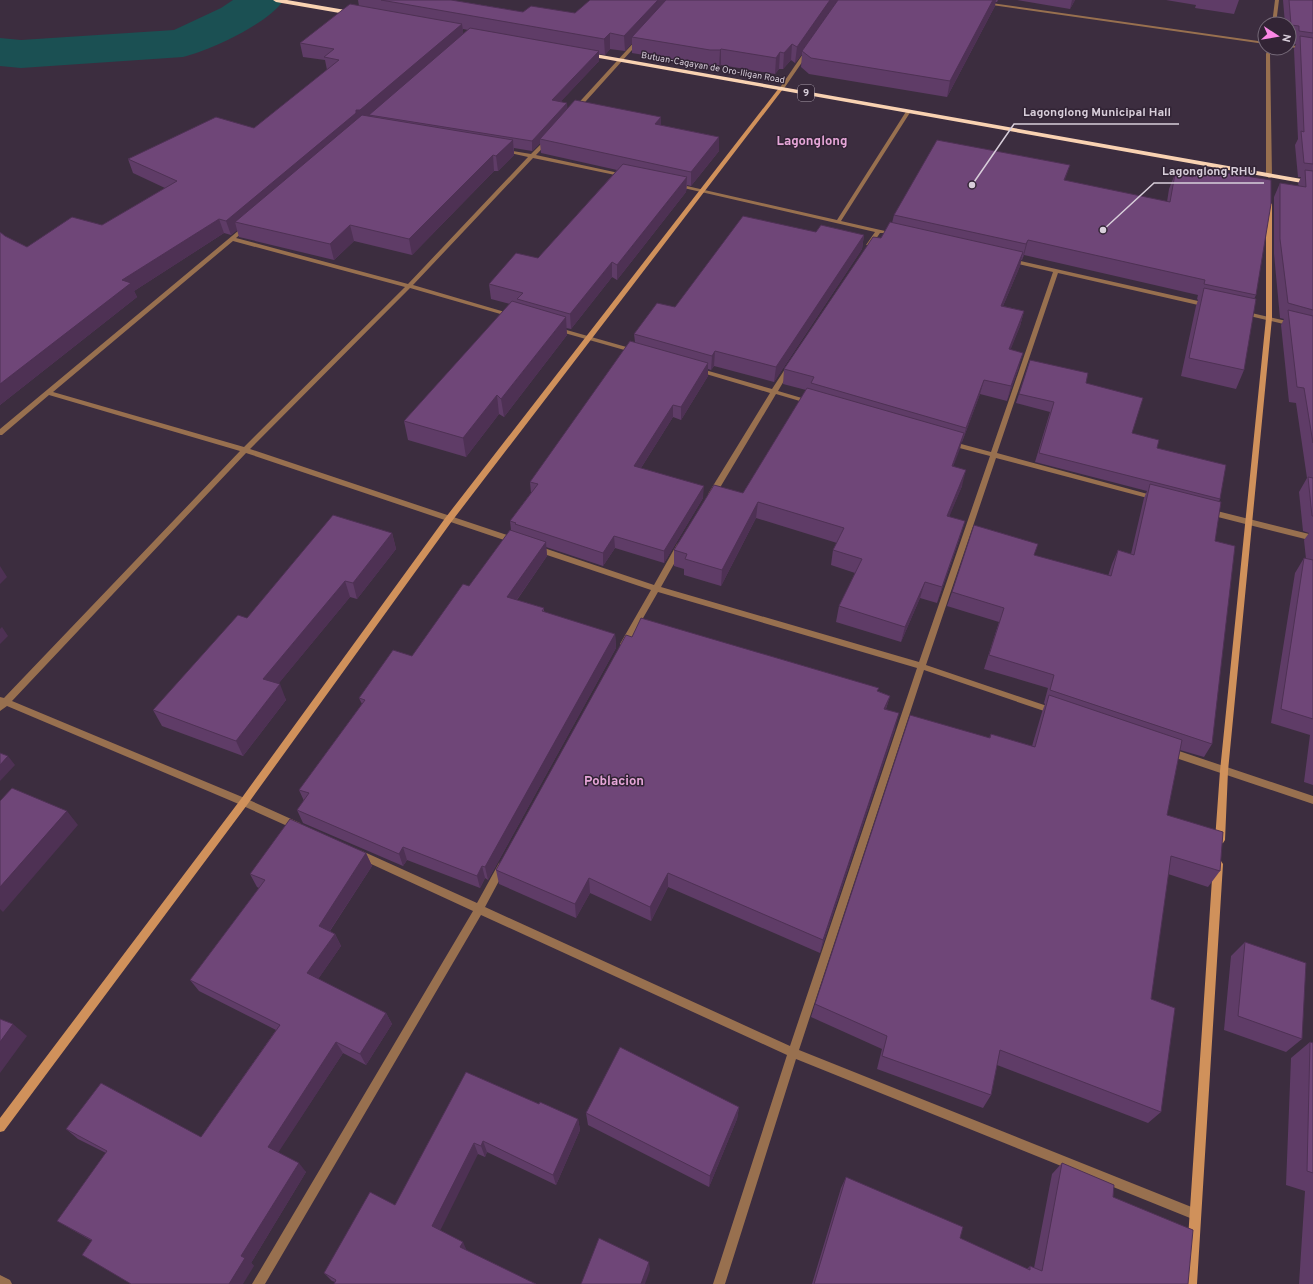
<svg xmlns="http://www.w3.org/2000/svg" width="1313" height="1284" viewBox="0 0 1313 1284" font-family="Overpass,sans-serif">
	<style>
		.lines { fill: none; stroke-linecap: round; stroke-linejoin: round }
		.river { fill: #1b5053; fill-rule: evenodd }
		.street { fill: #98704f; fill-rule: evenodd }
		.secondary { fill: #d0915b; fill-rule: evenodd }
		.highway { fill: #f9d2b2; fill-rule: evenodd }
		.wall { fill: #5f3c67; fill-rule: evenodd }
		.shaded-wall { fill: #4e3154 }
		.building { fill: #6f4678; stroke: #4e3154 }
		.labels { text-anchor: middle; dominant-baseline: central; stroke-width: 3; stroke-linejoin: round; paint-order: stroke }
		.far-street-label { font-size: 9px; fill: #d8ceda; stroke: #322435 }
		.shield { fill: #322435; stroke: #a69ba8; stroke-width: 1 }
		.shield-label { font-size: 10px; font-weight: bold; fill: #d8ceda }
		.far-district-label { font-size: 13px; font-weight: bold; fill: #e6a6d8; stroke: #322435 }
		.quarter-label { font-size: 13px; font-weight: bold; fill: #e6a6d8; stroke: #322435 }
		.leader { fill: none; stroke: #d8ceda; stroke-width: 1.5 }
		.callout-dot { fill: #d8ceda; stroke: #322435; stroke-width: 1.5 }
		.callout-label { font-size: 12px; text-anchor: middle; font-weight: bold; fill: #d8ceda; stroke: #322435; stroke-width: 3; stroke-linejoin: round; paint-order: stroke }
	</style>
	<rect width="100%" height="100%" fill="#3c2d3f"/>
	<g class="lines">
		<path class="river" d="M233,0H284C267,24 212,50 183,57L21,68L0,66V38L21,40L174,30L221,8Z"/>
		<path class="street" d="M1275,0H1279L1276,24H1272Z
			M984,2L1265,42V44L985,4H984Z
			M637,39L641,40L577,111H573V109Z
			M1289,45L1313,48V50L1289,47Z
			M1268,48H1272L1270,54L1272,176L1269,178L1266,176V54Z
			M805,51L809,52L783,90H779V89Z
			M907,110L911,111L841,221L885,231V233H880L871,246L866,245L875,232L675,186L678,184L837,220Z
			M547,138L550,140L536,155L628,175L625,177L533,158L413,285L515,315V317H511L410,288L250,449L516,538L517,540L516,542H510L246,453L12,701L247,799L300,823L302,826L300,829L297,830L294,829L241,805L7,706L0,711V697L4,698L240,451L49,395L2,435H0V429L244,226L249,227L236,238L408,284L528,157L501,151V149L531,154ZM233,241L405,287L244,447L53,392Z
			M1011,259L1207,303L1210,305L1207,307L1058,273L997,453L1155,496L1159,498L1155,500L996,458L926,665L1056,709L1057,711L1056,713L1053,714L924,670L799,1050L1199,1210L1201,1214L1199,1218L1195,1220L796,1059L725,1284H713L787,1055L481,915L265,1284H252L473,911L356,857L354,854L356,851L359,850L362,851L477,903L499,863L502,862L505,863L507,866L485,907L790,1046L917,668L658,592L627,646H621L620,644L651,590L535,551L534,549L538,546L541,547L654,585L677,544L680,543L684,546L661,587L919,662L990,456L948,445L947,443L950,441L991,452L1053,272L1009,262V260Z
			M1243,311L1313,327V331L1241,314V312Z
			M556,327L637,350L638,351L635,353L554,330V328Z
			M789,365L792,367L778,391L812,401L813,402L810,404L776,394L715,496H709L708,494L770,393L696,371L695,370L698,368L772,389L787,366Z
			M1209,509L1313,535V541L1206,514L1205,512L1206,510Z
			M1170,748L1313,796V804L1167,755L1166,752L1167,749Z
			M0,1275L10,1280L12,1284H0Z"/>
		<path class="secondary" d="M779,88L783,89L452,521L247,805L4,1131L0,1132V1118L241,799L446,517Z
			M1269,202L1272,204V318L1228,771L1225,840L1223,843L1220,844L1217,843L1215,840L1220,771L1266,318V204Z
			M1218,860L1221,861L1223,864L1197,1284H1185L1213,864L1215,861Z"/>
		<path class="highway" d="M273,0H287L357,12L360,14L357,16L276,2Z
			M584,52L1313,181V185L582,55V53Z"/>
	</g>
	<path class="wall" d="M358,0H451L523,12L575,13L590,0H998L997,2H995V6L947,97L809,74L801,67L802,54L795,63L791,60L783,69H779L775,74L721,65L719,66H710L632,53V43L625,51L610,49L605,55L599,54V61L561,101L568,109L661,117V125L719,137V151L691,186L687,185L686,192L617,280L612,277L571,329L566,328L567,335L504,417L499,414L466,457L408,440L404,421L510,304L491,299L489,284L538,258L617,170L541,153L540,143L532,151L514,148V155L498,171H494L412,255L354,241L334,260L239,237L237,230L231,235L224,233L134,291L137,297L0,405V232L5,236L27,247L102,225L165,188L133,173L128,159L254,128L327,70L325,60L303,57L300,43L359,6ZM463,29L468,30L463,34Z
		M1017,0H1075L1070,9Z
		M1166,0H1239L1234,14L1195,8L1196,5Z
		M1283,0H1313V785L1304,782L1310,735L1271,723L1295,573L1304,558L1306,559L1304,540L1309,533L1303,531L1299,492L1307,478L1296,403L1289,402L1281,325L1284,319L1280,318L1274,254V197L1280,183L1299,186L1298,184L1301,177H1298L1295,145L1298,139L1294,49L1296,44H1294V39L1289,38V24H1285Z
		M1194,168L1256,295L1254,299L1244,370L1236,389L1181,376L1196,306L1198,300L1197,299L1198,295L1024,255L1022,260H1021L1020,266L1003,306L1024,311L1020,326L1010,350L1019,367L1007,401L980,394L962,442H961L953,466L962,486L949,516L960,537L937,603L920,598L901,642L836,622L839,606L855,573L831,565L833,550L837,543L756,518L721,586L684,575V569L674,566V550L743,493L806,390L783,384L784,369L892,223L894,215L1065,181L1167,202L1169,189L1175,174L1191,177Z
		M816,232L864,235L862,249L774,382L714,366L711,370L708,369V376L681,420L673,417L641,468L703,498L664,563L615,548L603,566L546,547L547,556L517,600L544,608V612L615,634L616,648L488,880L485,878L480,888L407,860L403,866L303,823L297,810L304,801L299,790L362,704L359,698L412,656L469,586L511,530L510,521L531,493L530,482L635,342L634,334L675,307Z
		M1086,383L1132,433L1157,448L1220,499L1219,502L1215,541L1212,744L1204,757L1180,750L1167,815L1220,871L1208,887L1168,874L1151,999L1161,1112L1148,1123L997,1065L991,1095L983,1108L877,1069L882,1049L811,1017L815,1004L989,738L991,734L1032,746L1042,712L1045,704L1044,703L1048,688L984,669L999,622L947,606L952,592L1034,555L1108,576L1112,564L1118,550L1131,554L1144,498L1147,491L1035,462L1050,412L1016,403L1019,394Z
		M392,533L396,549L357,599L350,597L278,684L286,700L243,756L162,726L153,710L247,618Z
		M632,637L878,691L890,696L886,709L895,729L820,953L668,887L651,921L590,893L576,918L499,884L496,870Z
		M366,853L372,866L330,931L335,934L341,946L318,979L386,1013L392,1024L366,1065L343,1053L278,1152L306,1172L251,1263L254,1266L92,1241L57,1221L106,1153L78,1139L66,1129L201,1137L276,1030L199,991L190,980L259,888L257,887L250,874Z
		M1245,942L1302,1039L1286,1052L1224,1030L1231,956Z
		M1310,1042L1313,1043V1284H1299L1305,1191L1286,1185L1291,1058Z
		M466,1072L539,1104L578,1119L580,1130L556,1185L487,1152L485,1157L478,1154L335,1282L332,1281L324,1273L395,1205Z
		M739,1107L737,1119L709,1187L588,1125L586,1113Z
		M1062,1163L1113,1197L1188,1284H812L841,1188L846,1177L960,1238L1027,1269L1030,1266L1034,1268L1052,1174Z"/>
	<path class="shaded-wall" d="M658,0H672L632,37V43L625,51L624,36Z
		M830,0H839L802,51V54L795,63L797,47Z
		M993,0H996L995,6L947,97L950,81Z
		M1072,0H1075L1070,9Z
		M462,24L464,37L369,115L370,117L235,222L237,230L231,235L226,221L356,110Z
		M610,33V49L605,55L604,39Z
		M792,44L791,60L783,69L784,53Z
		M721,49V65L719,66L720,50Z
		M599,51V61L553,110L552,100Z
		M780,52L779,69L775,74L776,58Z
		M567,103L568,113L540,139V143L532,151V141Z
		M661,117V131L655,124Z
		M719,137V151L691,186V172Z
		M513,140L514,155L498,171L496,156Z
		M493,155L494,171L412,255L409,239Z
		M1070,165L1065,180L1059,196L1064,180Z
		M687,177L686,192L617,280V265Z
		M219,219L224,233L134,291L137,297L0,405V384L122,280Z
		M350,225L354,241L334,260L330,244Z
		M864,235L862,249L774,382L776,367Z
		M1028,240L1024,255L1022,260L1026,244Z
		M1023,252L1020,266L997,320L1001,306Z
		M612,262V277L571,329L570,314Z
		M1024,311L1020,326L1005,364L1009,349Z
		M566,317L567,335L504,417L501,399Z
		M715,351L714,366L711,370L712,356Z
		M1023,353L1019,367L1007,401L1011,386Z
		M708,363V376L681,420V407Z
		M984,380L980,394L962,442L966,428Z
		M497,395L499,414L466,457L463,438Z
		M673,405V417L634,479V466Z
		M964,433L960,449L947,482L952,466Z
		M966,470L962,486L943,532L947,516Z
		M704,486L703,498L664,563V551Z
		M758,502L756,518L721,586L722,570Z
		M965,521L960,537L937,603L942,587Z
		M392,533L396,549L357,599L353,583Z
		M614,536L615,548L603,566V553Z
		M546,542L547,556L509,611L507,597Z
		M0,566L7,577L0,584Z
		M345,581L350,597L270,694L263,679Z
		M925,582L920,598L901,642L905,627Z
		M2,627L8,636L0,644V629Z
		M615,634L616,648L488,880L485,867Z
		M280,684L286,700L243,756L236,741Z
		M890,696L885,711L884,709Z
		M899,713L895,729L820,953L823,940Z
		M8,756L15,765L0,781V765Z
		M67,811L78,825L3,912L0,909V887Z
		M403,847L407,860L403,866L399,854Z
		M366,853L372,866L325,938L319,926Z
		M482,866L485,878L480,888L477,876Z
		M668,873V887L651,921L650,907Z
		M589,878L590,893L576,918L575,904Z
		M335,934L341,946L314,985L307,973Z
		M386,1013L392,1024L366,1065L360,1054Z
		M13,1024L27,1036L0,1073V1042Z
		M336,1042L343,1053L276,1156L268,1147Z
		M739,1107L737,1119L709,1187L710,1176Z
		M578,1119L580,1130L556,1185L553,1175Z
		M483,1141L487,1152L485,1157L481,1146Z
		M474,1143L478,1154L438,1235L432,1226Z
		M299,1163L306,1172L251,1263L254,1266L243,1284H229L241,1256Z
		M463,1242L467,1251L460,1247Z
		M649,1262L650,1270L645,1284H641Z"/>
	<path class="building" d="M381,0H451L523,12L531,6L575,13L590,0H658L624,36L610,33L604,39Z
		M666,0H830L797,47L792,44L784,53L780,52L776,58L721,49L720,50H710L632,37Z
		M838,0H993L950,81L811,58L802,51Z
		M1289,0H1313V33L1299,31V26L1291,25Z
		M350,4L462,24L360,110H356V113L226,221L219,219L122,280L131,283L0,384V232L5,236L27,247L72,217L102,225L177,181L128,159L216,117L254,128L339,60L324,57L334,49L300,43Z
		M470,28L599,51L552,100L567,103L532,141L369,115Z
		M1300,36L1313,38V164L1304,163L1301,131L1304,132Z
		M575,100L661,117L655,124L719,137L691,172L540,139Z
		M362,115L513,140L496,156L493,155L409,239L350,225L330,244L235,222Z
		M937,140L1070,165L1064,180L1170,202L1175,174L1193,177L1194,168L1271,180V204L1256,295L1204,284L1205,280L1028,240L1026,244L894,215Z
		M623,164L687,177L617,265L612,262L570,314L517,299L523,293L489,284L516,253L538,258Z
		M1305,170L1313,171V310L1288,303L1280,239V183L1306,187Z
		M743,216L816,232L821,225L864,235L776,367L715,351L712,356L634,334L657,303L675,307Z
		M890,222L1023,252L1001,306L1024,311L1009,349L1023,353L1011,386L984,380L966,428L811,383L814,377L784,369L873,237L881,238Z
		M1204,288L1256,299L1244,370L1189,358Z
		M512,301L566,317L501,399L497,395L463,438L404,421Z
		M1288,310L1313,316V443L1304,388L1297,387Z
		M630,341L708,363L681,407L673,405L634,466L704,486L664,551L614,536L603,553L515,524L516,523L510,521L538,484L530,482Z
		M1030,360L1088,373L1086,383L1143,398L1132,433L1159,440L1157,448L1226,465L1220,499L1039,453L1054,402L1019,394Z
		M807,388L964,433L952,466L966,470L947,516L965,521L942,587L925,582L905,627L839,606L862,559L833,550L844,528L758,502L722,570L685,559L687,554L674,550L714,485L743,493Z
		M1308,477L1313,478V516H1312Z
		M1150,484L1221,502L1215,541L1235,546L1212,744L1050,690L1054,675L989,655L1004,608L952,592L974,525L1038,544L1034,555L1111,576L1118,550L1134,555Z
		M333,515L392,533L353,583L345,581L263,679L280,684L236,741L153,710L238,615L247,618Z
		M510,530L546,542L507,597L544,608L542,611L615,634L485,867L482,866L477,876L403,847L399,854L297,810L309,793L299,790L365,700L359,698L393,650L412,656L463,584L469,586Z
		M1304,558L1313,560V719L1281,709Z
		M641,618L879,688L877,691L890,696L884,709L899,713L823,940L668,873L650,907L589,878L575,904L496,870L626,635L632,637Z
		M1049,695L1182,740L1167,815L1223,832L1220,871L1171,856L1151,999L1175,1008L1161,1112L1000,1050L991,1095L882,1056L887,1036L815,1004L910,715L990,738L991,734L1035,747Z
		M0,753L8,756L0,765Z
		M12,788L67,811L0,887V801Z
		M290,819L366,853L319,926L335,934L307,973L386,1013L360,1054L336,1042L268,1147L299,1163L241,1256L245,1258L229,1284H131L82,1255L92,1240L57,1221L107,1151L66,1129L101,1083L201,1137L280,1025L190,980L265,880L250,874Z
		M1245,942L1306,963L1302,1039L1238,1016Z
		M0,1019L13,1024L0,1042Z
		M1310,1042L1313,1043V1173L1307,1171Z
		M620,1047L739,1107L710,1176L586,1113Z
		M466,1072L539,1104L540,1102L578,1119L553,1175L483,1141L481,1146L474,1143L432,1226L463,1242L460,1247L536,1284H334L336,1280L324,1273L370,1192L395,1205Z
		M1062,1163L1114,1185L1113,1197L1193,1230L1188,1284H814L846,1177L963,1227L960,1238L1030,1270V1266L1042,1271Z
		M599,1238L649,1262L641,1284H581Z"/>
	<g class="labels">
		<g class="far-street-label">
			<text transform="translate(713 68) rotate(10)">Butuan-Cagayan de Oro-Iligan Road</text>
		</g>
		<rect class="shield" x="798" y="85" width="16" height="16" rx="3"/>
		<g class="shield-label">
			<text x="806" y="93">9</text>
		</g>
		<g class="far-district-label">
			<text x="812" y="142">Lagonglong</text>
		</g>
		<g class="quarter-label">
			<text x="614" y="782">Poblacion</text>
		</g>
	</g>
	<path class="leader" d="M972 185L1014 124H1179M1103 230L1154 183H1264"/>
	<g class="callout-dot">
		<circle cx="972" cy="185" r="4"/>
		<circle cx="1103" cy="230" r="4"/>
	</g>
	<g class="callout-label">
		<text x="1097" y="116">Lagonglong Municipal Hall</text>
		<text x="1209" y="175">Lagonglong RHU</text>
	</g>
	<g transform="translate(1277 36) rotate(102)"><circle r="19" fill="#322435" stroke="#746877"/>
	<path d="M0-3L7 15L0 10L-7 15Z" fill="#fb87e6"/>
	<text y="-6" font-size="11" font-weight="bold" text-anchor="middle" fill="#d8ceda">N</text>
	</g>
</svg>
